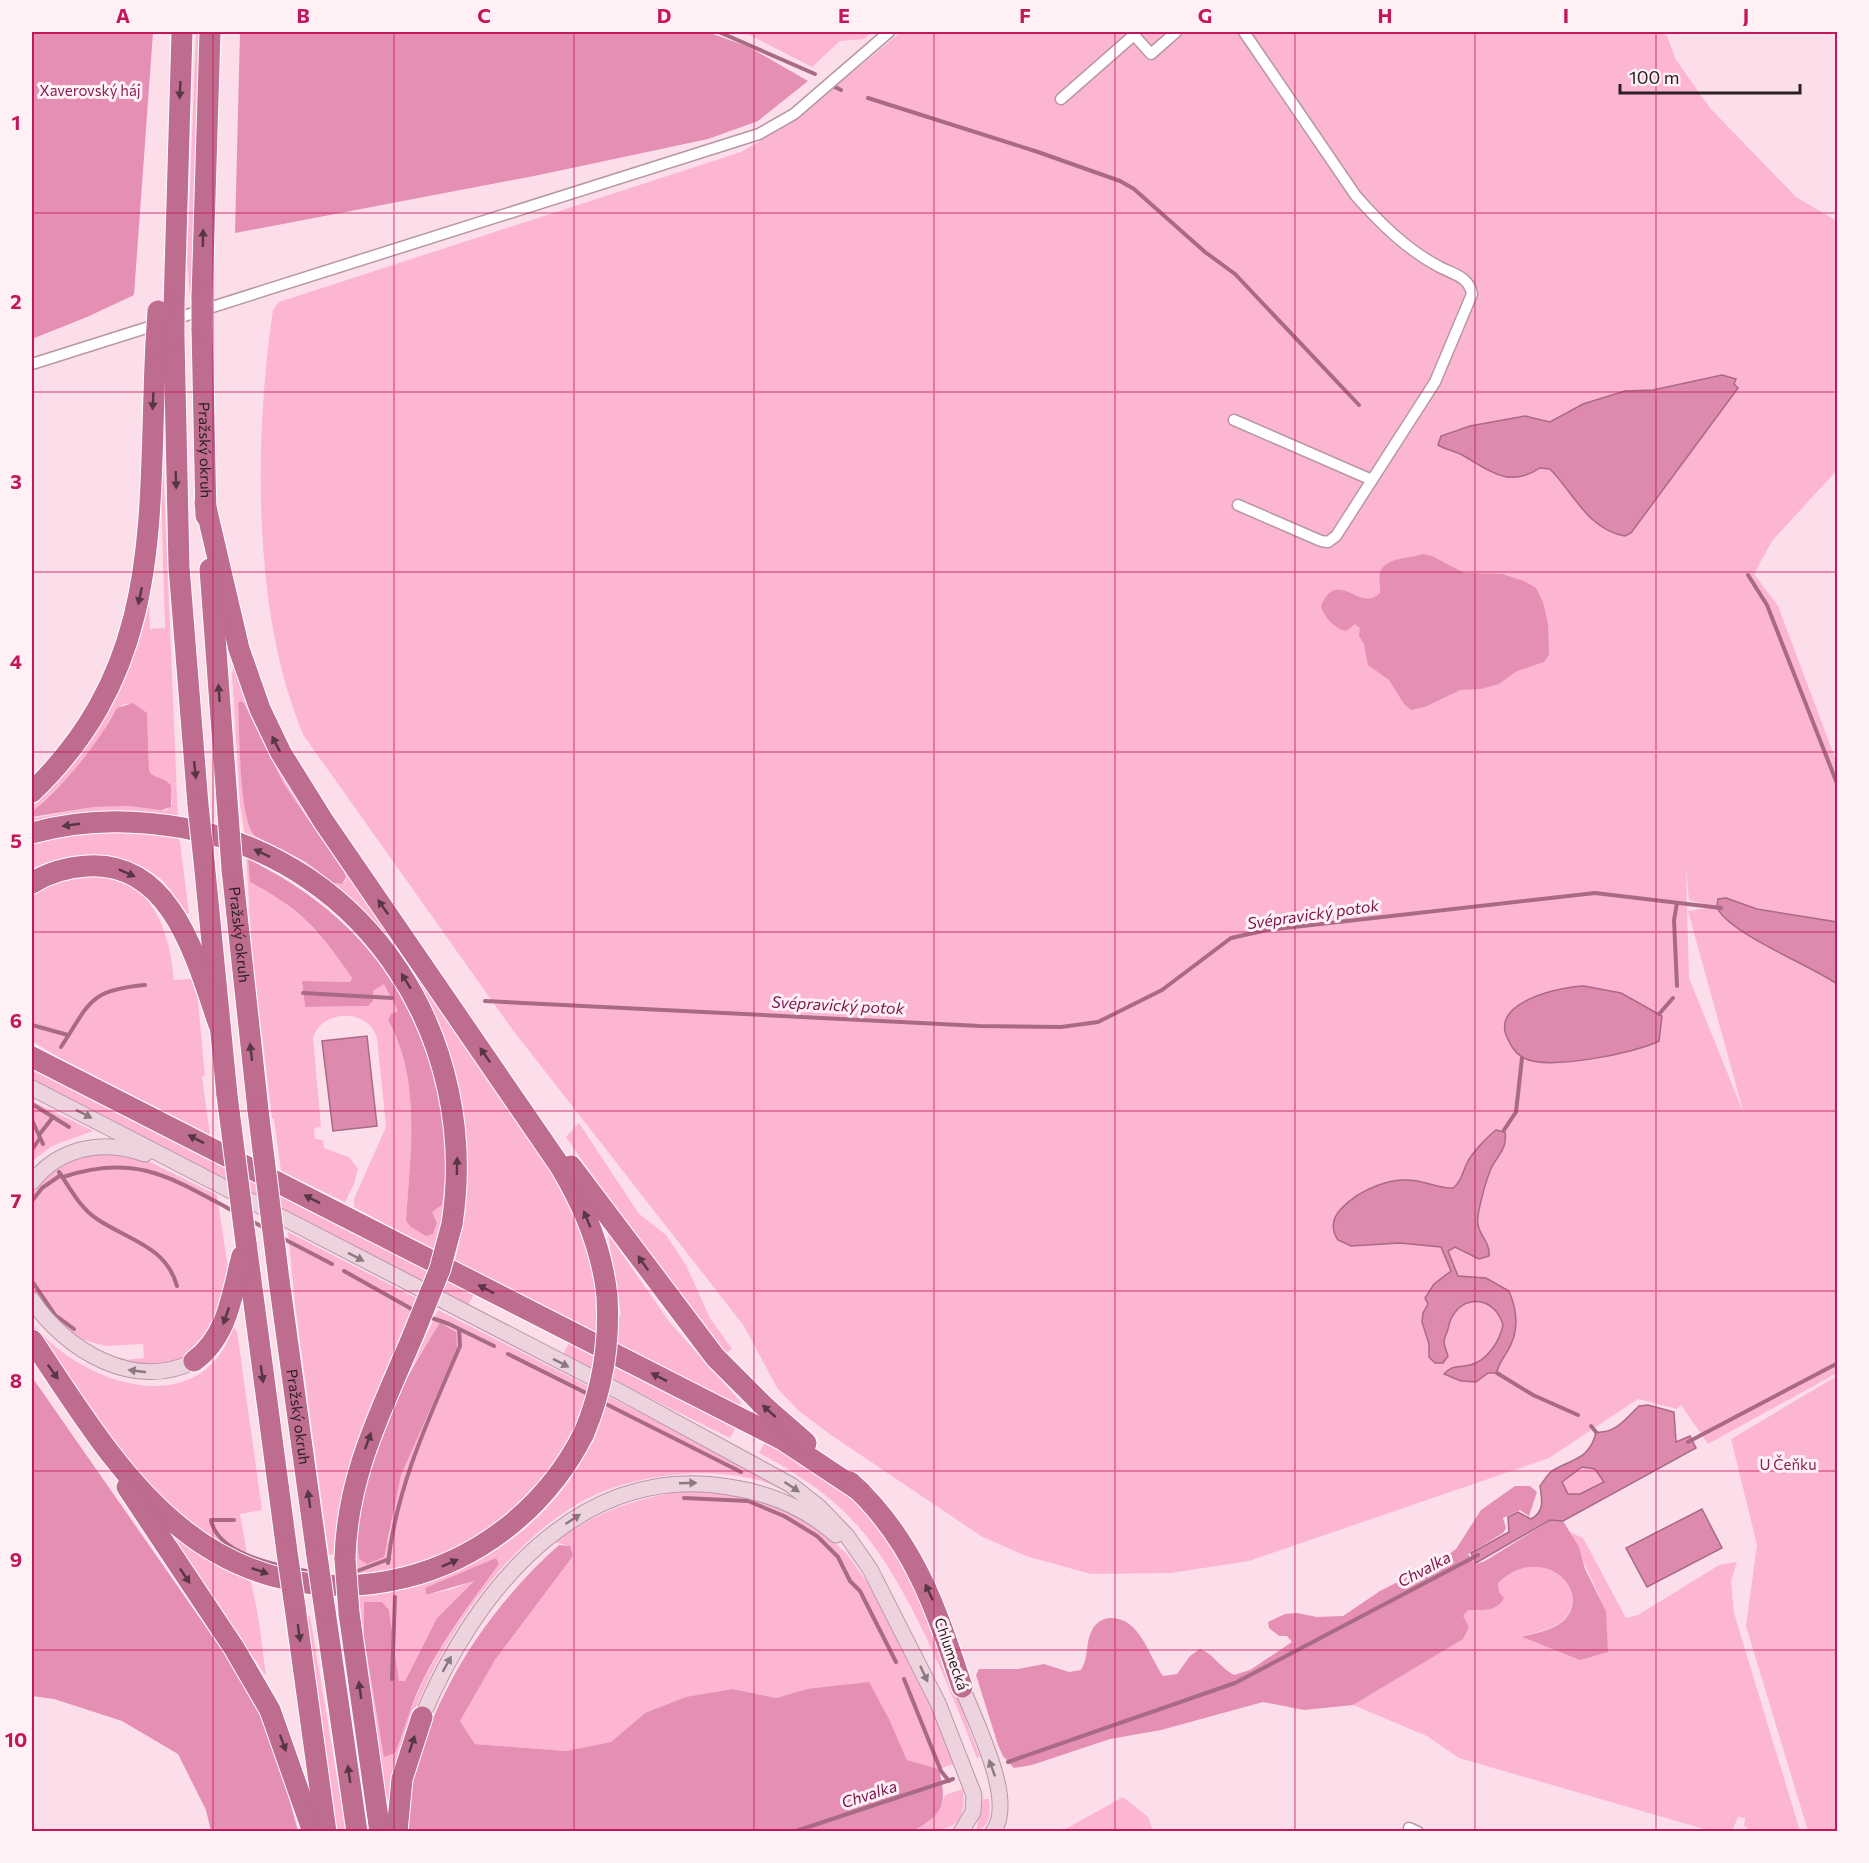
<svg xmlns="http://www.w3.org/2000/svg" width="1869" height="1863" font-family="Commissioner,sans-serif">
<rect width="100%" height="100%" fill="#fbdee9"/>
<!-- green -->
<g fill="#fcb6d2" fill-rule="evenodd">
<polygon points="196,32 202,32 194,294 190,295 187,263"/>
<polygon points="744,32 872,32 864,39 840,41 812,67"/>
<path d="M901 32H1661L1667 36 1676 60 1710 108 1796 197 1837 221V470L1772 541 1754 574 1778 606 1837 763V922L1757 909 1726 898 1719 913C1754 944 1800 957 1837 984V1373L1708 1444 1681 1405 1677 1409 1638 1399 1549 1458 1249 1561 1171 1573 1091 1574 1026 1556 981 1536 831 1435 799 1411 777 1388 744 1326 512 1029 304 736C252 616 254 438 273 310L279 302 741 152 790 124ZM1686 869 1689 900 1715 907 1688 911 1744 1114 1689 978Z"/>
<path d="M160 458H163L178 819 32 824V815L35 818 94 807 128 806 167 810 172 804 169 782 155 777 149 770 147 713C139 708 133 701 123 705 111 710 102 736 95 747 77 773 52 790 32 813V807C90 751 132 683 149 604L150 629 165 628Z"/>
<path d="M234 662 558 1178 589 1246 600 1316 621 1315 608 1234 671 1324 741 1402 740 1405 455 1261C480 1157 461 1051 403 961L245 837 240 804 232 675ZM240 701 244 703 284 784 344 872 346 880 342 884 333 883 306 862 255 836C239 819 240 730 238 703Z"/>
<path d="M101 830 179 835 189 913 186 914C177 901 170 885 157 876 122 849 70 849 32 869V842Z"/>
<path d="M246 856C394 921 488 1094 435 1250L354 1207V1199L386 1127 377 1038C369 1008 321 1009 313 1038L321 1127 314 1128 315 1139 323 1140 324 1148 349 1157 358 1169 354 1184 345 1202 281 1171 274 1119 272 1118 252 951ZM248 859C383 912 464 1065 442 1205L431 1211 437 1223 433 1234 426 1235 411 1227 406 1221C410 1154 422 1081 388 1020L391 1015 398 1011 384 983 373 991V1001L368 1006 305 1007 302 981 350 982 352 978C320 932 301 910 250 882Z"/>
<path d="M70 875C83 876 98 876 112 878 157 888 171 941 174 980L193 979 197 991 205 1076 202 1077 210 1135 60 1058 32 1041V891Z"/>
<polygon points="32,1063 476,1290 468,1306 198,1165 32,1082"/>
<polygon points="32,1101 93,1131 52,1146 32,1161"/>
<polygon points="579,1123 639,1214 666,1235 686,1265 710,1318 732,1349 726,1353 703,1331 683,1306 566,1137"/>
<path d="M99 1153 144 1159 217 1195 228 1269 223 1310 190 1356 163 1367 114 1361 144 1358 143 1344 105 1346 77 1338 41 1304 32 1290V1192C50 1166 69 1160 99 1153Z"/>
<polygon points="288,1232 418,1299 349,1469 341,1502 337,1554 329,1555 295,1304"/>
<path d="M438 1310 740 1463 777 1486C745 1474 707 1471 673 1475 640 1478 603 1488 574 1506 478 1566 409 1690 389 1799L385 1800 358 1595C451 1590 543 1537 586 1452 589 1446 592 1445 595 1438L575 1430 571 1442 520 1508 440 1559 357 1578C356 1566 353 1553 354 1541 361 1457 404 1385 438 1310ZM441 1323 396 1494 388 1543 357 1544C364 1468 394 1384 441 1323ZM499 1564C453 1629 420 1672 396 1750L364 1602H382L389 1610 399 1681H405L437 1618 475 1580 453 1589 429 1594H426L425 1588Z"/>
<path d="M36 1327C84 1386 203 1423 233 1327L237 1331 262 1510 240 1514 248 1559C231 1549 212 1540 196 1529 132 1484 79 1392 34 1329Z"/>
<polygon points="571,1338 738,1423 730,1438 563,1355"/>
<polygon points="1837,1376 1837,1831 1808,1831 1746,1626 1757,1545 1731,1439"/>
<path d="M767 1438C790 1454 818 1468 839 1486 919 1557 942 1662 980 1757L977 1758C950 1688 908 1583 858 1526 831 1496 796 1472 759 1453Z"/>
<polygon points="1583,1466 1595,1469 1604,1482 1579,1494 1568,1494 1561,1482"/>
<path d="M686 1491 745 1495 793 1512 834 1542 846 1553 872 1589 928 1699 954 1764 939 1769 907 1760 890 1721 807 1689 776 1698 733 1689 645 1713 611 1742 566 1751 475 1744 460 1721 495 1660 573 1556 566 1545 555 1542C594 1513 637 1497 686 1491Z"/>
<polygon points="164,1526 250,1578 258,1615 266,1676"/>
<path d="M1570 1532 1583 1538 1626 1618 1638 1615 1719 1565 1737 1562 1731 1581 1734 1613 1800 1831H1746L1747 1827 1744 1826 1745 1818 1738 1817 1732 1831H1711L1459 1758 1427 1736 1353 1705 1462 1639 1469 1627 1462 1616 1468 1610H1478L1499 1592 1498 1583C1541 1540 1595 1591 1562 1621 1551 1631 1535 1631 1523 1637L1566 1654 1606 1611Z"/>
<polygon points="306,1616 310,1616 346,1831 335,1831"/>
<path d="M963 1789C968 1829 947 1831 914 1832 930 1822 941 1813 945 1795Z"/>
<polygon points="1123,1797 1148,1817 1153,1831 1062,1831"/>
<path d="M983 1799H989C990 1814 992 1825 976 1831Z"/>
</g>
<!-- forest -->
<g fill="#e58fb4">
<polygon points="32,32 153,32 134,295 87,317 32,339"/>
<polygon points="240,32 707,32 749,47 808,81 758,121 708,139 539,175 235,233"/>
<path d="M1423 554 1432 556 1464 573 1502 574 1524 581 1536 588 1543 602 1548 624 1549 655 1544 662 1517 671 1499 684 1481 689 1460 690 1425 707 1411 710 1404 704 1389 680 1368 665 1364 644 1359 636 1360 628 1355 624 1346 631C1335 629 1324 617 1321 606 1338 566 1360 614 1380 593 1381 586 1378 579 1380 573 1384 557 1409 559 1423 554Z"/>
<path d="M240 701 244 703 284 784 344 872 346 877 342 884 333 883 306 862 255 836C238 819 240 730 238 703Z"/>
<path d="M133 703 147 713 149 770C153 780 166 776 171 786V807L161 810 128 806 94 807 32 817V812C68 781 94 749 117 708Z"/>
<path d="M248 859C338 904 397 965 429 1061 445 1109 450 1155 442 1205L432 1212 437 1223 433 1234 426 1236 411 1227 406 1221C410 1154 422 1081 388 1020L391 1014 398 1011 384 984 373 991V1001L368 1006 305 1007 302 981 350 982 352 978C320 931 301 909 250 882Z"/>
<path d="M440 1323 456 1332 457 1348 401 1475 384 1557 367 1564 359 1559C349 1482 399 1385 440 1323Z"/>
<polygon points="32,1377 222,1650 253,1701 275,1747 298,1831 211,1831 206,1810 178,1754 122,1721 54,1699 32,1696"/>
<path d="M1515 1486H1530L1537 1492 1529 1516 1520 1510 1503 1518 1506 1528 1503 1533 1468 1554 1476 1564 1485 1561 1551 1520 1563 1521 1579 1547 1585 1569 1606 1611 1608 1652 1580 1660 1522 1637C1535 1633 1551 1631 1562 1622 1596 1592 1542 1540 1498 1583L1499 1592 1504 1598C1497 1612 1482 1610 1468 1610L1463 1616 1469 1627 1463 1639 1353 1705 1304 1710 1263 1702 1161 1730 1110 1739 1032 1765 1014 1768 1003 1756 998 1745 976 1675 979 1669H1018L1044 1664 1069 1672 1081 1670C1089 1658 1085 1643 1092 1630 1096 1623 1101 1619 1110 1618 1140 1617 1148 1655 1163 1676L1177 1674 1190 1656 1200 1649C1215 1655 1220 1668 1234 1675L1250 1670 1292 1642 1287 1636H1279L1269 1628 1268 1622 1285 1614 1297 1613 1317 1617 1343 1616 1380 1591 1441 1560 1456 1549 1481 1510Z"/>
<path d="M559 1545 570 1546 573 1556 495 1660 460 1721 475 1744 566 1751 611 1742 645 1713 686 1697 733 1689 776 1698 807 1689 869 1682 890 1721 907 1760 939 1769C947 1803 945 1813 914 1831L405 1832C414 1721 478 1617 559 1545Z"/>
<path d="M496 1558 499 1564C471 1603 442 1640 421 1684 410 1706 405 1730 395 1753L384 1757 364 1637V1602H382L389 1610 399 1681H405L437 1618 474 1581 429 1594H426L425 1588Z"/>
</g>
<!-- water -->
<g fill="#de89ae" stroke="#a96a85" stroke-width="1.5" fill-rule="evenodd">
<path d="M1722 375 1736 379 1734 384 1738 388 1631 533 1625 536C1588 530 1573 492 1550 469L1540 468C1510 488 1491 472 1464 456 1456 451 1446 450 1438 445L1441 436 1470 426 1525 416 1550 422 1583 404 1625 391 1653 390Z"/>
<path d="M1726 898 1757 909 1837 922V984C1812 966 1726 932 1717 907L1718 899Z"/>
<path d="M1584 986 1621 993 1662 1016 1659 1041C1636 1053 1544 1072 1522 1057 1514 1052 1510 1044 1506 1035 1494 1001 1560 987 1584 986Z"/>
<polygon points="367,1036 377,1126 333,1131 322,1041"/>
<path d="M1496 1130 1505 1132C1508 1150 1496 1156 1490 1171 1486 1181 1479 1206 1478 1217 1475 1233 1491 1241 1489 1256L1479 1259 1455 1247 1448 1251 1458 1276 1486 1278 1509 1291C1518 1312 1519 1333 1507 1352 1503 1359 1497 1366 1497 1373H1488L1476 1382 1461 1381 1444 1374C1453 1364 1458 1368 1470 1365 1487 1361 1500 1341 1503 1325 1494 1292 1454 1294 1448 1329 1447 1333 1444 1337 1444 1342 1444 1347 1447 1351 1448 1356L1443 1363H1435L1429 1357V1344L1422 1322 1423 1313 1428 1304 1425 1298 1434 1284 1451 1271 1441 1247 1400 1243 1351 1246 1338 1240C1331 1230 1332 1219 1340 1210 1359 1189 1393 1175 1422 1182 1432 1184 1442 1189 1453 1188 1462 1181 1462 1173 1467 1163 1471 1154 1488 1136 1496 1130Z"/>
<path d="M1648 1405 1674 1412 1676 1442 1690 1436 1696 1448 1563 1521 1550 1520 1476 1563 1471 1553 1509 1532 1508 1517 1518 1512 1531 1519C1545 1512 1542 1499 1540 1486 1543 1482 1547 1475 1552 1471 1571 1459 1590 1460 1596 1432 1616 1434 1626 1418 1639 1406ZM1582 1467 1595 1469 1604 1482 1580 1494H1568L1562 1482Z"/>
<polygon points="1702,1509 1722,1548 1647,1587 1626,1548"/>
</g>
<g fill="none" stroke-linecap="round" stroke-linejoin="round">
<!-- stream -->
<g stroke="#a96a85" stroke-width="4">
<polyline points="719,32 815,74"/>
<polyline points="835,87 841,90"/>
<polyline points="868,98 1038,152 1120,181 1134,189 1205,252 1235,274 1359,405"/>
<polyline points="1748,575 1767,605 1838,786"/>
<polyline points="1677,986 1674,920 1677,903"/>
<polyline points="303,993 392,998"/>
<polyline points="485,1001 980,1026 1061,1027 1098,1022 1162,990 1231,938 1267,930 1595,893 1721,908"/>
<polyline points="1659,1014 1673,998"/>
<polyline points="32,1025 68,1035"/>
<path d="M61 1047C90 1003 88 990 145 985"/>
<polyline points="32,1104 53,1117 39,1135"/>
<polyline points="53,1117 69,1127"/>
<polyline points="32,1120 43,1144"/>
<polyline points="1504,1130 1516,1112 1522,1058"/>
<polyline points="32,1150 40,1138"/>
<path d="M59 1172C70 1188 80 1208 97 1219 128 1240 166 1246 177 1286"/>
<path d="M63 1177C135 1153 170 1177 233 1211"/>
<polyline points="32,1201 42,1188 61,1175"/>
<polyline points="251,1221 265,1228"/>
<polyline points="282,1238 332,1264"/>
<polyline points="344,1271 417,1312"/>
<polyline points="32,1281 55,1315 74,1329"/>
<polyline points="429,1317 449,1324 494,1346"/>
<polyline points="508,1354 590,1395"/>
<polyline points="1497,1373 1533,1395 1578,1415"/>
<polyline points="602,1402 741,1472"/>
<polyline points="1591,1426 1596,1432"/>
<polyline points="1688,1442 1838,1363"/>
<polyline points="684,1498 748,1501 784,1516 817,1536 838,1557 850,1581 860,1591 896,1662"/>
<path d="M234 1520H211C217 1549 257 1560 282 1566"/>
<path d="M388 1563C397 1485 429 1418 460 1346L459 1329"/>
<polyline points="295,1569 312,1572"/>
<polyline points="352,1573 389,1559"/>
<polyline points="392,1679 395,1597"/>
<polyline points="904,1679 941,1771 949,1781"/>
<polyline points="1008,1762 1235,1683 1478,1555"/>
<polyline points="793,1832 953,1779"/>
</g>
<defs>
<g id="street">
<polyline points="1061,99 1134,35 1151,54 1176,32"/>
<polyline points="32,364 759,134 794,114 889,32"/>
<polyline points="1234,420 1372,480"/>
<path d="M1238 505 1321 541 1328 542 1336 536 1435 382 1472 294C1469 276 1452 274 1438 266 1406 249 1380 223 1356 196L1244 32"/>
<polyline points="1409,1828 1418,1832"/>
</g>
<g id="secondary">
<polyline points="32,1088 622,1393 791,1485 819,1507 847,1536 870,1569 938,1703 974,1795 973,1812 961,1832"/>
<path d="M32 1182C60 1147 103 1139 145 1154"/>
<path d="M32 1300C65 1350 135 1392 194 1361"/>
<path d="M962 1687C974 1720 1017 1801 993 1832"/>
<path d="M422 1717C474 1592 578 1462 729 1487 769 1493 806 1508 836 1535"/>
</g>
<g id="highway">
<polyline points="202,297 210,32"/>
<polyline points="174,306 182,32"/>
<path id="s1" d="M202 328 206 516"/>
<polyline points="174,337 179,567 198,805"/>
<path d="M205 503 239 649 260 709 281 753 324 822 560 1166C584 1206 602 1248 607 1296"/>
<polyline points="210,569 228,814"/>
<path d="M32 792C167 662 147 513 156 343"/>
<path d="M32 833C81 819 134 819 184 828 371 863 480 1042 452 1224"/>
<polyline points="204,861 227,1095"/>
<path id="s2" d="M232 869 258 1110"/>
<path d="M32 883C48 873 68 867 88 866 173 861 197 962 219 1025"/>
<polyline points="32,1057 783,1440 860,1491"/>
<polyline points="571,1166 715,1357 766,1408 806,1443"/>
<polyline points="246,1243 287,1552"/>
<path id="s3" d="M279 1280 317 1556"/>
<path d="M32 1340C76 1405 119 1478 181 1528 315 1637 509 1583 584 1433"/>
<path d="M194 1361C228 1336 232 1294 242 1256"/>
<path d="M850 1482C913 1539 936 1608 962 1687"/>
<polyline points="127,1487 234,1648 270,1710 313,1832"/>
<path d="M345 1559C347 1474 382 1410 414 1333"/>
<polyline points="295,1607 326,1832"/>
<polyline points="325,1611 357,1832"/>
<polyline points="349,1613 380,1832"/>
<polyline points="397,1832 402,1779 422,1717"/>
</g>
</defs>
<!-- street casing -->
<use href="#street" stroke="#b897a4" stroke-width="13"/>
<!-- secondary casing -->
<use href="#secondary" stroke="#b897a4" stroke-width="17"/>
<!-- highway casing -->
<use href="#highway" stroke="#fff" stroke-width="23"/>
<!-- street -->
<use href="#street" stroke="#fff" stroke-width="10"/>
<!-- secondary -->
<use href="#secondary" stroke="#ecd3de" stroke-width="15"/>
<!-- highway -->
<use href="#highway" stroke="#be6c90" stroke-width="21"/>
<defs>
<g id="highway-bridge">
<polyline points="202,328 202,297"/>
<polyline points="174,337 174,306"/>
<polyline points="156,343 158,311"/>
<polyline points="198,805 204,861"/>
<polyline points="228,814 232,869"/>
<polyline points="227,1095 246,1243"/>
<polyline points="258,1110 279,1280"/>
<polyline points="414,1333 440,1269 452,1224"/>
<path d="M584 1433C603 1388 610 1345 607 1296"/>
<polyline points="287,1552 295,1607"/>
<polyline points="317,1556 325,1611"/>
<polyline points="345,1559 349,1613"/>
</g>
</defs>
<!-- highway-bridge casing -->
<use href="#highway-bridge" stroke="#fff" stroke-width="23" stroke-linecap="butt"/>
<!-- highway-bridge -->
<use href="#highway-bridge" stroke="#be6c90" stroke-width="21"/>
</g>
<!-- one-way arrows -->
<defs><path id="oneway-solid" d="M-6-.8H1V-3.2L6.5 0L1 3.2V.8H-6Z" transform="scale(1.5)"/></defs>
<g fill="#583745">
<use href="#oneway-solid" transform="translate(180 90) rotate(93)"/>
<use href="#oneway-solid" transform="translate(203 238) rotate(-89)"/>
<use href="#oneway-solid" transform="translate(153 401) rotate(93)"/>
<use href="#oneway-solid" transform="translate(176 480) rotate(88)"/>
<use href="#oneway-solid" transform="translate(140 596) rotate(102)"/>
<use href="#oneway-solid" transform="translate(219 693) rotate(-94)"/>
<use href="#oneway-solid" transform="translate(276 744) rotate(-117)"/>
<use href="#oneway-solid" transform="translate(195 770) rotate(84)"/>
<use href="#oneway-solid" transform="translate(71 825) rotate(172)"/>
<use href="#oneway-solid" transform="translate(262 853) rotate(-155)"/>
<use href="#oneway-solid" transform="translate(127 873) rotate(24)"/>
<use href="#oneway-solid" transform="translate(383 907) rotate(-125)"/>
<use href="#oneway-solid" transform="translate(406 981) rotate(-122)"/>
<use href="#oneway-solid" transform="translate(251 1052) rotate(-97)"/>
<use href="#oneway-solid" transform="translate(485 1055) rotate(-125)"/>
<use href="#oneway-solid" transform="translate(196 1139) rotate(-153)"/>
<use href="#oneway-solid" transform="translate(457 1166) rotate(-89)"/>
<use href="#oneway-solid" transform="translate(312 1199) rotate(-153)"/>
<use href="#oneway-solid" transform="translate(587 1219) rotate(-112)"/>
<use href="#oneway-solid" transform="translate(643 1263) rotate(-125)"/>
<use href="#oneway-solid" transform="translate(486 1289) rotate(-153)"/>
<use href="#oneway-solid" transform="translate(226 1316) rotate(109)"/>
<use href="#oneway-solid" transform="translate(53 1372) rotate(55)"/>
<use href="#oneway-solid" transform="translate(262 1374) rotate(82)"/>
<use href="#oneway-solid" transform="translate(659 1377) rotate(-153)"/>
<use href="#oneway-solid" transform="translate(769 1411) rotate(-138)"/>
<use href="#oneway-solid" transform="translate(368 1441) rotate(-70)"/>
<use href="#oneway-solid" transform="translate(309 1499) rotate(-98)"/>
<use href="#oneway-solid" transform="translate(450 1563) rotate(-24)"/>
<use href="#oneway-solid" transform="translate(260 1571) rotate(19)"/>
<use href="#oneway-solid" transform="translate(185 1576) rotate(56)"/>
<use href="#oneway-solid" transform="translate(929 1592) rotate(-115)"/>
<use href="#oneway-solid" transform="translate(299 1633) rotate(82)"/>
<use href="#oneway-solid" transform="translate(360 1690) rotate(-98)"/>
<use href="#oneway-solid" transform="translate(283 1743) rotate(70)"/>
<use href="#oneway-solid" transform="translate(412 1744) rotate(-72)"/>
<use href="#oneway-solid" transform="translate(349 1774) rotate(-98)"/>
</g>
<g fill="#8c7a82">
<use href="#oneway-solid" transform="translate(84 1114) rotate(27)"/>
<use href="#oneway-solid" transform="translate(356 1257) rotate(27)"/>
<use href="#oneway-solid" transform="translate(561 1363) rotate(27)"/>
<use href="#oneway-solid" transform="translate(137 1371) rotate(-172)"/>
<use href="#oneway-solid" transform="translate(688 1483) rotate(-2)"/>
<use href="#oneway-solid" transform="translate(792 1487) rotate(34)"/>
<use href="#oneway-solid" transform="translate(573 1519) rotate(-33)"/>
<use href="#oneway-solid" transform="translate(447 1664) rotate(-61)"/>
<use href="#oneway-solid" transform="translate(924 1674) rotate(65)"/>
<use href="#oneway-solid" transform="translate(992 1768) rotate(-110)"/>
</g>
<!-- grid -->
<path fill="none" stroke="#c2185b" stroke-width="1.5" stroke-opacity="0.55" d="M213 32V1832M394 32V1832M574 32V1832M754 32V1832M934 32V1832M1115 32V1832M1295 32V1832M1475 32V1832M1656 32V1832M32 213H1838M32 392H1838M32 572H1838M32 752H1838M32 932H1838M32 1111H1838M32 1291H1838M32 1471H1838M32 1650H1838"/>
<g text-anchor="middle" stroke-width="6" stroke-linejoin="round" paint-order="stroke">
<!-- park labels -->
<g font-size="15" fill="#852256" stroke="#fff0f5">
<text x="90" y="96">Xaverovský háj</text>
<text x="1788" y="1470">U Čeňku</text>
</g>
<!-- street labels -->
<g font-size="15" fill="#2d2025" stroke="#fff0f5">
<text dy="5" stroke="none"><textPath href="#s1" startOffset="122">Pražský okruh</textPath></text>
<text dy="5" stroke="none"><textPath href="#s2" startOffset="66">Pražský okruh</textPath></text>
<text dy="5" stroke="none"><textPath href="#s3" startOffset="138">Pražský okruh</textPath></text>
<text transform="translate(951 1654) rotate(71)" y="5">Chlumecká</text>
</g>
<!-- water labels -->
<g font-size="16" font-style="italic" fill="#78134b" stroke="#fff0f5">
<text transform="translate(1313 914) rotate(-8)" y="6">Svépravický potok</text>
<text transform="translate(838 1005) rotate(3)" y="6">Svépravický potok</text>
<text transform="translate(1424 1569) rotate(-28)" y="6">Chvalka</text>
<text transform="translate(869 1794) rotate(-18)" y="6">Chvalka</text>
</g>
</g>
<!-- border -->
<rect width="1869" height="1863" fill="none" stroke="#fff0f5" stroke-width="66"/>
<!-- scale -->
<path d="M1620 84v9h180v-9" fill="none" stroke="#2d2025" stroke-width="3"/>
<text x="1629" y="84" font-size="18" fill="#2d2025" stroke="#fff0f5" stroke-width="4.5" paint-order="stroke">100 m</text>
<rect x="33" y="33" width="1803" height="1797" fill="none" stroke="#c2185b" stroke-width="2"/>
<g font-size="20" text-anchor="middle" font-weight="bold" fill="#c2185b">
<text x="123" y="23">A</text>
<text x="303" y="23">B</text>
<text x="484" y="23">C</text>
<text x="664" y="23">D</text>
<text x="844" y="23">E</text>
<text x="1025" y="23">F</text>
<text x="1205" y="23">G</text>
<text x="1385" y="23">H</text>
<text x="1566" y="23">I</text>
<text x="1746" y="23">J</text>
<text x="16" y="130">1</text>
<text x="16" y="309">2</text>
<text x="16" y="489">3</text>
<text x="16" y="669">4</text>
<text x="16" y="848">5</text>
<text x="16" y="1028">6</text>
<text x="16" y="1208">7</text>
<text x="16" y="1388">8</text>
<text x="16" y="1567">9</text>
<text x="16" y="1747">10</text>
</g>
</svg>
